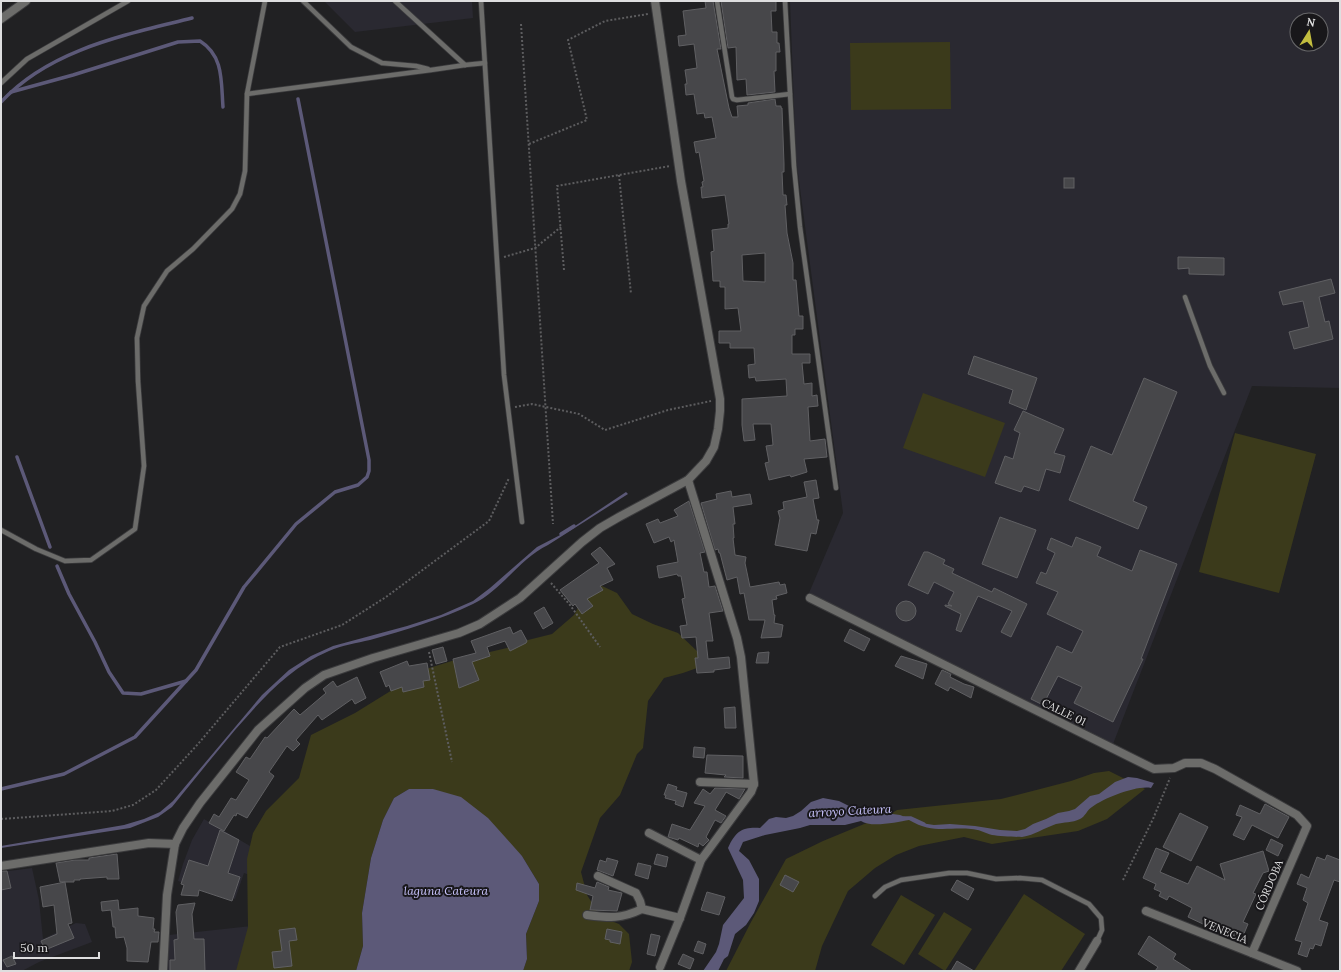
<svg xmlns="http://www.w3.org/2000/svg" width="1341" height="972" font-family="Lora,serif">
<rect width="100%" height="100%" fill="#212123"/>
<!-- built -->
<g fill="#2a2931" fill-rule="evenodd">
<polygon points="324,1 472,1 473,18 355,32"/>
<path d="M790 1H1340V388L1252 386 1113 744 809 593 843 513 796 158ZM1297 20H1321V44H1297Z"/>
<polygon points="204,819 272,859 261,879 244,873 235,899 178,881 183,864 192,840"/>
<polygon points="32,868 39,900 43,939 76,923 85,924 92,942 39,962 22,971 1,971 1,872"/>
<polygon points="288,922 323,971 168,971 169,935"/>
</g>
<!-- green -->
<g fill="#3b3a1b">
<polygon points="950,42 951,109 851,110 850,43"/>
<polygon points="923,393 1005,423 985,477 903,448"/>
<polygon points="1235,433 1316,454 1279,593 1199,572"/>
<polygon points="602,586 617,593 632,614 653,624 678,633 698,652 697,668 683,673 664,678 648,701 643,748 637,754 620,795 600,818 581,872 587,895 601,917 619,924 629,934 632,962 629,971 523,971 527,959 526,934 539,901 539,884 522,856 433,789 409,789 394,798 383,820 371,858 362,913 363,946 356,971 236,971 248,927 247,859 253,833 266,811 299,778 311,735 355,713 426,669 455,660 507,648 528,640 552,634 574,615 588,590"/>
<polygon points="1109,771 1145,789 1107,819 1078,831 992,844 964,837 919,846 896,855 875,868 848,891 822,946 815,971 726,971 751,922 786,859 823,841 869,822 884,818 897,810 1001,799 1071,781 1094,773"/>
<polygon points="1024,894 1085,934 1061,971 974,971"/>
<polygon points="901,895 935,915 904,965 871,945"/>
<polygon points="944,912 972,929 945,971 918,954"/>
</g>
<!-- water -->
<g fill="#5c5978">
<path d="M626 492 628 494 548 545C519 559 502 590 473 604 440 620 405 630 370 640 357 643 342 645 329 651 289 668 263 698 235 730 214 755 193 781 172 807L158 817 130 828 1 848V846L124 825 144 819 160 812 173 801 262 695 289 670 311 656 333 646 407 626 441 615 473 601 490 588 537 547 566 532Z"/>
<path d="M1128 777 1137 778 1154 783 1151 788C1137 785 1104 798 1092 807 1087 810 1085 817 1080 819 1072 823 1064 822 1056 824 1044 828 1035 835 1022 837 1014 837 999 836 992 835 985 833 978 829 971 829 947 827 933 834 909 820 897 822 871 828 861 821L845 825H810L800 828 765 835 743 842 739 851 749 860 759 879V901L754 913 746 925 735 934 728 956 724 959 718 971H703L716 952 719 944 723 925 744 898 743 880 728 848C736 831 742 827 760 828L769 819 776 817 786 818 793 816 801 811 811 802 823 798 839 801 855 809 900 815 921 823 934 825 950 824 975 826 1000 830 1017 831 1025 829 1033 824 1046 819 1058 813 1069 811 1075 809 1090 796 1099 794 1115 782Z"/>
<polygon points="409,789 433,789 461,797 488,818 522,856 539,884 539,901 526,934 527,959 523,971 356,971 363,946 362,913 371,858 383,820 394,798"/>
</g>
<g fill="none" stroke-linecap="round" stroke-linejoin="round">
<!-- stream -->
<g stroke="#5c5978" stroke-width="3.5">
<path d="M11 92 73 75 178 42 200 41C224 56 221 82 223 107"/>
<path d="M1 102C50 49 125 35 192 18"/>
<polyline points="17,457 50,547"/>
<polyline points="561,534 574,526"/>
<polyline points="57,566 69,594 95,642 109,672 123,693 141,694 186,681"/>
<polyline points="1,789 64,774 135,737 196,670 244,587 296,524 335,492 358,485 367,477 369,471 369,460 298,99"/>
<polyline points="904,818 911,818 924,824"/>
</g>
</g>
<!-- building -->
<g fill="#47474a" stroke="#606063" fill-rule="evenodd">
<path d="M705 1H713L721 49H717L729 108 732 117H738L737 106 748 105V103L775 99 776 106H781V108H782L784 164V172H782L783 195H786L787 205H785L787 233 793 263V280H796L799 316H803V329H795V335H792V354H810V363H802L804 384 812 383V396L817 395 818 406 808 407 810 441 825 439 827 457 804 459 807 472 791 477 790 475 769 480 765 463 769 462 766 446 773 445 771 424H753L755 440 744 441 742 425V399L787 396 786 379 756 381 755 377 749 378 748 365 755 364 754 348H730V343H719V331H741L738 308 725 309V287H720V281H713L711 252 714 251 712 230 728 228V224H729L725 195 702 198 701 187H703L702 182 704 181 699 152 696 153 694 142 716 138 712 117 705 118 704 113 697 114 694 94 686 95 685 84H687L685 70 697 68 694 44 679 46 678 36 686 35 683 11 706 8ZM765 253V282L743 281 742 255Z"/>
<polygon points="721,1 776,1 776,11 771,11 772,32 777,32 777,43 779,43 780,52 776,52 776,71 774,71 775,92 747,95 746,79 737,80 736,47 728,48"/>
<rect x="1064" y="178" width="10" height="10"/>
<polygon points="1178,257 1224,258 1224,275 1189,274 1189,268 1178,269"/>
<polygon points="1331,279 1335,293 1319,297 1325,322 1329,321 1333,339 1294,349 1289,332 1309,327 1303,301 1283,305 1279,292"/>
<polygon points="974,356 1037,378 1026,410 1009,403 1013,390 968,374"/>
<polygon points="1144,378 1177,392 1133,501 1147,507 1138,529 1069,500 1091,446 1112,455"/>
<polygon points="1023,411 1064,429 1054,453 1065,456 1060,473 1046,469 1039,491 1024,486 1021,492 995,483 1005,456 1013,459 1020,433 1014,430"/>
<polygon points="816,480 819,498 813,499 817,520 819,520 816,534 811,533 807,551 775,545 780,518 778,511 784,509 783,502 807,497 804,482"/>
<polygon points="731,491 732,497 750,494 752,504 733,507 735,524 733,524 734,538 733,538 735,555 746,557 745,563 750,587 779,582 780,585 785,584 787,593 776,596 777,599 772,600 774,615 775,615 774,623 783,625 781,637 761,638 765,620 749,620 744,593 740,594 737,577 727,580 720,553 719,553 718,549 715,550 701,503 717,499 716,494"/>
<polygon points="689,501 705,552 700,553 704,572 707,572 709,587 715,586 723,611 709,613 713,641 706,641 708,659 729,657 730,668 714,670 714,672 697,673 695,658 698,658 696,637 682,638 680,626 687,625 682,599 685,598 681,576 678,576 677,574 659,578 657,566 678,562 674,540 671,542 669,537 654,543 646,524 658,519 660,523 678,516 674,510"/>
<polygon points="1000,517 1036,530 1017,578 982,564"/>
<polygon points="1076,537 1101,547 1097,556 1132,571 1140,550 1177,564 1141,659 1143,659 1113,722 1074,703 1082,687 1058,676 1043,705 1031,699 1057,646 1072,653 1083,631 1047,614 1058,592 1036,583 1041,572 1046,574 1055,553 1047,549 1051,538 1072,547"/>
<polygon points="600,547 615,564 607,568 613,580 600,586 603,590 587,599 593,606 582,614 575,604 573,606 560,590 587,571 599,563 591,554"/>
<polygon points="924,552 928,552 945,560 943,564 954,569 952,573 992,592 994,588 1027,604 1011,637 1001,632 1012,611 978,596 961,632 956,630 961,614 945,606 945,605 952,606 948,604 954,592 934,582 928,594 908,585"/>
<circle cx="906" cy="611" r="10"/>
<polygon points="544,607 553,623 543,629 534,613"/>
<polygon points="510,627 513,634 521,630 527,641 526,643 510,651 505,641 487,647 490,656 472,662 479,680 459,688 453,659 476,653 471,641"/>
<polygon points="850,629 870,639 864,651 844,641"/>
<polygon points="443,647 447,661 436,664 432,650"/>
<polygon points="769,652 768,663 756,663 758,653"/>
<polygon points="901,656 927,664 923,679 895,666"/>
<polygon points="407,661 409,666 427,663 430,680 423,681 424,687 403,692 402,687 391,691 389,685 386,687 380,672"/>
<polygon points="942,670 951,674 950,677 964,684 974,687 971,698 950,687 948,691 935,684"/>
<polygon points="357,677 366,698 355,704 352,699 322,720 318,715 296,740 300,744 293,751 287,746 269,772 274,776 247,818 237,813 236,816 234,815 224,831 209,823 214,814 219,817 231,798 236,800 249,780 236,772 246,757 250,759 265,737 267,738 294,709 300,715 326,693 323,689 333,681 337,687"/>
<polygon points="735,707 736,728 725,728 724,708"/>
<polygon points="694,747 705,748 704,758 693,757"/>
<polygon points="707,755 743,756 743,778 724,777 726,775 705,773"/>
<polygon points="668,784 677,787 676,790 687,793 683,807 675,804 676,801 665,798 666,795 664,795"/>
<polygon points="715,788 745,789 739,799 726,792 725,794 715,810 726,816 721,823 715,820 706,837 709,840 703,846 699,843 698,847 679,838 678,840 668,837 672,824 690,830 705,806 694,803 703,789 710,794"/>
<polygon points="1265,804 1289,817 1278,838 1252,825 1244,840 1233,835 1242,817 1236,815 1240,805 1260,814"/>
<polygon points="1180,813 1208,827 1191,861 1163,847"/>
<polygon points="220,830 239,840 228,873 240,877 232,901 199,890 198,896 181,895 184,885 181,884 189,860 208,866"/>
<polygon points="1271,839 1283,845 1278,856 1266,850"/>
<polygon points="1156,848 1169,853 1160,872 1188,884 1197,866 1225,880 1220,864 1263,851 1269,871 1263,873 1253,893 1256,894 1243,922 1248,924 1243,936 1239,938 1203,923 1203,924 1188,917 1192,908 1169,896 1167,900 1159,896 1161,892 1154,889 1156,884 1143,878"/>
<polygon points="117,854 119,879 107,879 107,877 80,879 80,880 74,880 74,882 60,882 56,863 75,860 89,860 89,858"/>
<polygon points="657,854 668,857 666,867 654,864"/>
<polygon points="1327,855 1340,860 1340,882 1334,880 1319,920 1328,923 1321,946 1315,944 1313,949 1310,948 1307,957 1298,954 1302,942 1295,940 1308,903 1303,900 1307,888 1297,884 1301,874 1309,878 1317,857 1325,860"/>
<polygon points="607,858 618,861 613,876 597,870 600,860 606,862"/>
<polygon points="638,863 651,866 648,879 635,875"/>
<polygon points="1,871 7,871 11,888 1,890"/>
<polygon points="785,875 799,882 793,892 780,885"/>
<polygon points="957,880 974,889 968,900 951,890"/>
<polygon points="65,882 72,923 68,924 74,938 45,950 41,941 57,934 54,905 43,907 40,887"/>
<polygon points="597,882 609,887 608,890 622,893 617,911 590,910 593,896 576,890 577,883 595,888"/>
<polygon points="707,892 725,897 719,915 701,910"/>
<polygon points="118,900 119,910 138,908 138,916 154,918 153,929 155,929 154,932 159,932 158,942 151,942 148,962 127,961 127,948 124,937 116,938 115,927 113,927 111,910 102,911 101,902"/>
<polygon points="195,903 192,914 194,939 204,939 205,971 170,971 170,960 175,960 174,940 178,939 176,912 178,905"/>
<polygon points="295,928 297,940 289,941 292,966 274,968 272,952 282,951 279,930"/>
<polygon points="607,929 622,932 620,944 610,942 610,940 605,939"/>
<polygon points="651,934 660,936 655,956 647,954"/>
<polygon points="1149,936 1176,954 1173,959 1192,971 1155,971 1158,967 1138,954"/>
<polygon points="698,941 706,944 703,954 694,951"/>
<polygon points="683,954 694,959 690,969 678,964"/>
<polygon points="12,956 16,964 7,967 3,960"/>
<polygon points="957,961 974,971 951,971"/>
</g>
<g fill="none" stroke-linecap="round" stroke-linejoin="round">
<defs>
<g id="lane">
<polyline points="303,1 351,47 382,63 416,66 428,69"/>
<polyline points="395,1 465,65"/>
<polyline points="481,1 504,375 522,522"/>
<polyline points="717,1 732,97 733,99 737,100 790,94"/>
<polyline points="785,1 794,166 800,227 836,488"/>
<polyline points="1,83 27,59 128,1"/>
<polyline points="247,94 431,70 465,65 485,63"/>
<polyline points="1185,297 1210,366 1224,393"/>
<polyline points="1,530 36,549 65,561 91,560 135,529 144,466 138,381 137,338 144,306 167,271 193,249 232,209 240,194 245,171 247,94 265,1"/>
<polyline points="875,896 885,887 901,880 949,873 967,873 996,879 1020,878 1042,880 1089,904 1101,918 1102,930 1097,941"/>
</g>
<g id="street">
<polyline points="1,19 26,1"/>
<polyline points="810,598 1154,769 1174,768 1185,763 1201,763 1215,769 1297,815 1307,826 1252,953"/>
<polyline points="700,782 754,784"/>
<polyline points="649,833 701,860"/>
<polyline points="1,866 149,843 175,844"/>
<polyline points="598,876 636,893 640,901 642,909 680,918"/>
<polyline points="1146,911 1297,971"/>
<path d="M587 915C610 918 621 919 642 909"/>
<polyline points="660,967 680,918 701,860 751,792 754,784 741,657 737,638 688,480"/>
<polyline points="163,971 167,895 175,844 183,828 200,803 258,730 305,688 324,675 373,658 459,633 480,624 520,598 582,542 600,528 619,517 688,480 706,461 714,447 718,429 720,411 720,399 681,181 655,1"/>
<polyline points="1079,971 1097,941"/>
</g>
</defs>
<!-- lane casing -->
<use href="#lane" stroke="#3b3b3d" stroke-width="6"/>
<!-- street casing -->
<use href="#street" stroke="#3b3b3d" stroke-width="10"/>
<!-- path -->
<g stroke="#5d5d5f" stroke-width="2" stroke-dasharray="2 2" stroke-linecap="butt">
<polyline points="521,24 553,524"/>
<polyline points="529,144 587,120 568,40 605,21 648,14"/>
<polyline points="619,175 631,294"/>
<polyline points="504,257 535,248 561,227"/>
<polyline points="564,270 557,186 670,166"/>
<polyline points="515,407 532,404 579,414 605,430 668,410 711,401"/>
<polyline points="551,583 570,605 600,647"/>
<polyline points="429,652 452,762"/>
<polyline points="1,819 112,811 133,805 156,790 198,744 280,647 342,625 386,597 489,521 509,478"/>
<polyline points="1123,880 1153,819 1170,778"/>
</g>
<!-- lane -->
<use href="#lane" stroke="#6c6c6a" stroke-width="4.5"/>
<!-- street -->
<use href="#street" stroke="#6c6c6a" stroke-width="8"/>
</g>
<g text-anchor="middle" stroke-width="4" stroke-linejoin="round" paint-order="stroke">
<!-- street labels -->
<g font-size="11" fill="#dededf" stroke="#18171a">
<text transform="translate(1064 712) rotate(26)" y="4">CALLE 01</text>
<text transform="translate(1269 885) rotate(-67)" y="4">CÓRDOBA</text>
<text transform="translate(1225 931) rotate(22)" y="4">VENECIA</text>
</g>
<!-- water labels -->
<g font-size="12" font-style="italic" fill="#c8c3fc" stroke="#18171a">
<text transform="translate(850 811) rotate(-3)" y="4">arroyo Cateura</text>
<text x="446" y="895">laguna Cateura</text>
</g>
</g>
<!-- border -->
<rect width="1341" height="972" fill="none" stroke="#dededf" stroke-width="4"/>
<!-- north arrow -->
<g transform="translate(1309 32) rotate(11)"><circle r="19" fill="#18171a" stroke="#676769"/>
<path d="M0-3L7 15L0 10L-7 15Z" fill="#c2bd3f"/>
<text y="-6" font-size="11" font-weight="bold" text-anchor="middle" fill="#dededf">N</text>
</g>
<!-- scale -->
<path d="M14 952v6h85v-6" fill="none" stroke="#dededf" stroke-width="2"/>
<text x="20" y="952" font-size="12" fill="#dededf" stroke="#18171a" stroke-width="3" paint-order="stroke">50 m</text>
</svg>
